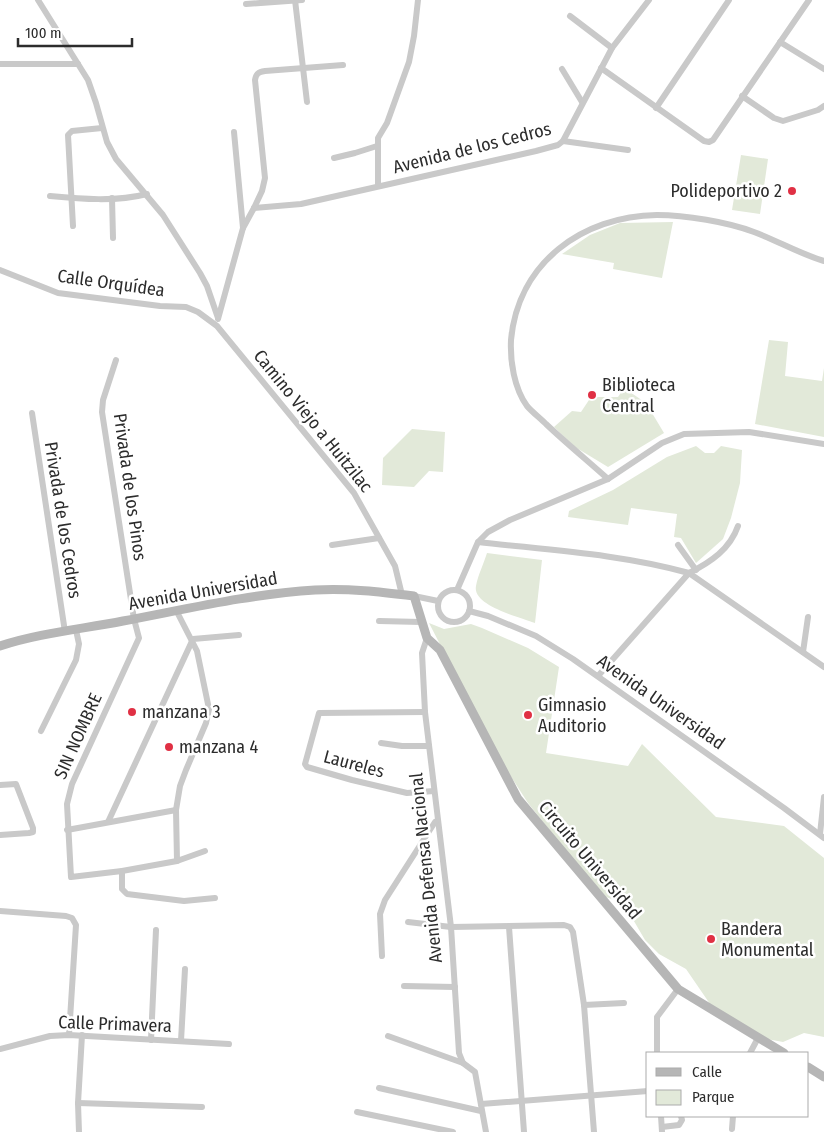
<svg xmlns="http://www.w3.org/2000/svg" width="824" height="1132" font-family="'Fira Sans Condensed',sans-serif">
<rect width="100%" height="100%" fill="#fff"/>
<!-- green -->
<g fill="#e2e9d9">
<polygon points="741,155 768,159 760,214 732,210"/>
<polygon points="673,222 662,278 613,269 614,263 562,254 590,235 620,223"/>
<polygon points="769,340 788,342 785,376 822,381 824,368 824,437 755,424"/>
<polygon points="624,388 646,403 664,433 608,467 575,447 554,427 572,411 581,412 591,397 618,397"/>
<polygon points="412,429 445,432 443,472 429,471 414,487 382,485 383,458"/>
<polygon points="696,446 705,453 714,453 721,446 742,450 740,483 731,518 723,539 696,563 681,538 674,537 677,514 631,508 628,525 568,517 569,511 613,490 667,457"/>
<path d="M487 553 542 560 535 623C520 617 472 606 476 586 478 575 484 563 487 553Z"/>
<polygon points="429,623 444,629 471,624 482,628 528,648 559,667 546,753 628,766 642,744 716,817 784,826 824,858 824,1037 804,1033 783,1042 767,1039 710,1004 686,969 659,954 645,940 624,904 601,895 528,803 497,755"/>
</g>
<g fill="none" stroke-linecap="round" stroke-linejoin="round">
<!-- street -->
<g stroke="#c9c9c9" stroke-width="6">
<polyline points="38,0 88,80 96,103 107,142 116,159 163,215 200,273 207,286 218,318"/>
<polyline points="295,0 307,102"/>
<polyline points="246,4 302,0"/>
<polyline points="570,16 612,48"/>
<polyline points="780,42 824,69"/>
<polyline points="0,64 78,64"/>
<polyline points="601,68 704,141 709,142 713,140 809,0"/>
<polyline points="562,69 582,102"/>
<polyline points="742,96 774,118 783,121 818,110 824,106"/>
<polyline points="656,108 729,0"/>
<polyline points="234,132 243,228"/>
<polyline points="563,141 628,150"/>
<polyline points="334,158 355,153 377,146"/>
<polyline points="378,185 378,138 387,123 409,62 414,36 418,0"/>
<path d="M50 196C81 199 116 202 147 194"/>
<polyline points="112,198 113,238"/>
<polyline points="254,208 301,204 536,151 558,145 563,141 612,48 649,0"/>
<polyline points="73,226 68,135 72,131 102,128"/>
<polyline points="0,270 58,293 160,306 186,307 198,312 217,326 354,493 395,566 402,595"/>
<path d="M218 319 243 228 254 208 262 191 265 178 255 80C256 74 258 72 265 71L343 65"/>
<polyline points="116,360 103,400 102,412 134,619 139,638 72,784 67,804 71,877 122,871 177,861 205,851"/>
<polyline points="32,413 65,632"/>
<path d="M608 479C588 461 566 443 546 424 540 418 532 412 527 406 514 388 510 361 511 340 518 263 582 216 657 215 685 215 728 222 754 232 778 241 800 254 824 261"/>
<path d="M478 542C548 550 621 554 689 573L824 667"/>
<polyline points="332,545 379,538"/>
<polyline points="678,545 696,570"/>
<circle cx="454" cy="606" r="16"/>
<polyline points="457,590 478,542 488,532 510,520 608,479 662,443 684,434 749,432 824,444"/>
<polyline points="414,596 438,601"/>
<polyline points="176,610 197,651 209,709 206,723 186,770 180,786 176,810 177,861"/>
<polyline points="469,611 488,616 536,636 573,659 784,808 824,838"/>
<polyline points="379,621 421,622"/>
<polyline points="427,638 422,653 425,712 451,927 459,1053 463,1063 475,1072 486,1132"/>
<polyline points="803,652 808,617"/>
<path d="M598 676 689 573C711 562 730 549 738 526"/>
<polyline points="425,712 319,713 305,764 307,767 352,780 407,793 434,791"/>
<polyline points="41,731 76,660 79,644 76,630"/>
<polyline points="381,743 402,746 429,746"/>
<polyline points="0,785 16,784 33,828 33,832 29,833 0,835"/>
<polyline points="108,822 193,639 239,635"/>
<polyline points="67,830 176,810"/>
<polyline points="820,834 824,797"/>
<polyline points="122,871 122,889 127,894 184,901 215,898"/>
<polyline points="0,911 66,916 72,918 76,925 69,1035"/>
<polyline points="408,922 451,927 564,925 570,927 573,932 584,1005 594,1132"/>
<polyline points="509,927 524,1132"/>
<polyline points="382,956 380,914 385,900 435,822"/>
<polyline points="404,986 455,987"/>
<polyline points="584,1005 624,1003"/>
<polyline points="388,1036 463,1063"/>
<polyline points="151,1040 156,930"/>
<polyline points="181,1041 185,969"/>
<polyline points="0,1049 50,1036 69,1035 229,1044"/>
<polyline points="657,1053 657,1017 678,989"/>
<polyline points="750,1053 758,1038"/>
<polyline points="379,1088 481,1111"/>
<polyline points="78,1103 202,1107"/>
<polyline points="481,1104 648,1091"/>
<polyline points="357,1112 453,1132"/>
<polyline points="661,1116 662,1132"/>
<polyline points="662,1127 679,1125 682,1120 681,1116"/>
<polyline points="732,1129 733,1116"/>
<polyline points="79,1132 78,1103 82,1035"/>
</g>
<!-- secondary -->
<g stroke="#b6b6b6" stroke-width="9">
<path d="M0 646C39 633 83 629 123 621 187 609 250 594 315 590 348 588 381 592 414 596L427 638 440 650 518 799 678 989 784 1053"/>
<polyline points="808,1067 824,1077"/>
</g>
</g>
<!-- markers -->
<g fill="#e03044" stroke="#fff" stroke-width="2">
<circle cx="792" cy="191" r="5"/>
<circle cx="592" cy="395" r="5"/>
<circle cx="132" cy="712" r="5"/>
<circle cx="528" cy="715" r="5"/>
<circle cx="169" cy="747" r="5"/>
<circle cx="711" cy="939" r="5"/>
</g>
<g text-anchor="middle" stroke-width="5" stroke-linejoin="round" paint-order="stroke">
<!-- street labels -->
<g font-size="18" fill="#2c2c2c" stroke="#fff">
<text transform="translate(472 148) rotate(-14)" y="6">Avenida de los Cedros</text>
<text transform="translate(111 283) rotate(8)" y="6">Calle Orquídea</text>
<text transform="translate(313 421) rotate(51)" y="6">Camino Viejo a Huitzilac</text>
<text transform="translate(130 487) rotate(82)" y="6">Privada de los Pinos</text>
<text transform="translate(63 520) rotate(81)" y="6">Privada de los Cedros</text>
<text transform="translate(203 591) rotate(-10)" y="6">Avenida Universidad</text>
<text transform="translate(661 702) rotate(35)" y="6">Avenida Universidad</text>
<text transform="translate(78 736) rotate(-66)" y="6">SIN NOMBRE</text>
<text transform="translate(354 764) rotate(15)" y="6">Laureles</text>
<text transform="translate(590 860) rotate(50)" y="6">Circuito Universidad</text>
<text transform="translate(426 868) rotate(-96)" y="6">Avenida Defensa Nacional</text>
<text transform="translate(115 1024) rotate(2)" y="6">Calle Primavera</text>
</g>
<!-- poi labels -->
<g font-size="18" fill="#2c2c2c" stroke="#fff" text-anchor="start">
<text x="782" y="197" text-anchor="end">Polideportivo 2</text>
<text x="602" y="391">Biblioteca<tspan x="602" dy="21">Central</tspan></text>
<text x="538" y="711">Gimnasio<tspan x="538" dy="21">Auditorio</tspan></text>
<text x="142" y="718">manzana 3</text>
<text x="179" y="753">manzana 4</text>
<text x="721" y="935">Bandera<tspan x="721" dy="21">Monumental</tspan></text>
</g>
</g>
<!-- legend -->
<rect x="646" y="1052" width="162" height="65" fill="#ffffff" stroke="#ababab"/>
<rect x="656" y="1068" width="25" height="8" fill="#b6b6b6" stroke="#ababab"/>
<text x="692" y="1077" font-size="15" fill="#2c2c2c">Calle</text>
<rect x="656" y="1090" width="25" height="15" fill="#e2e9d9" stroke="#ababab"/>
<text x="692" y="1102" font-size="15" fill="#2c2c2c">Parque</text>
<!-- scale -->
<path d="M18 38v8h114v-8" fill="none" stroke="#2c2c2c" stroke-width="2.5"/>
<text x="25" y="38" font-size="15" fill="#2c2c2c" stroke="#ffffff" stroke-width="4" paint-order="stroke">100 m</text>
</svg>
